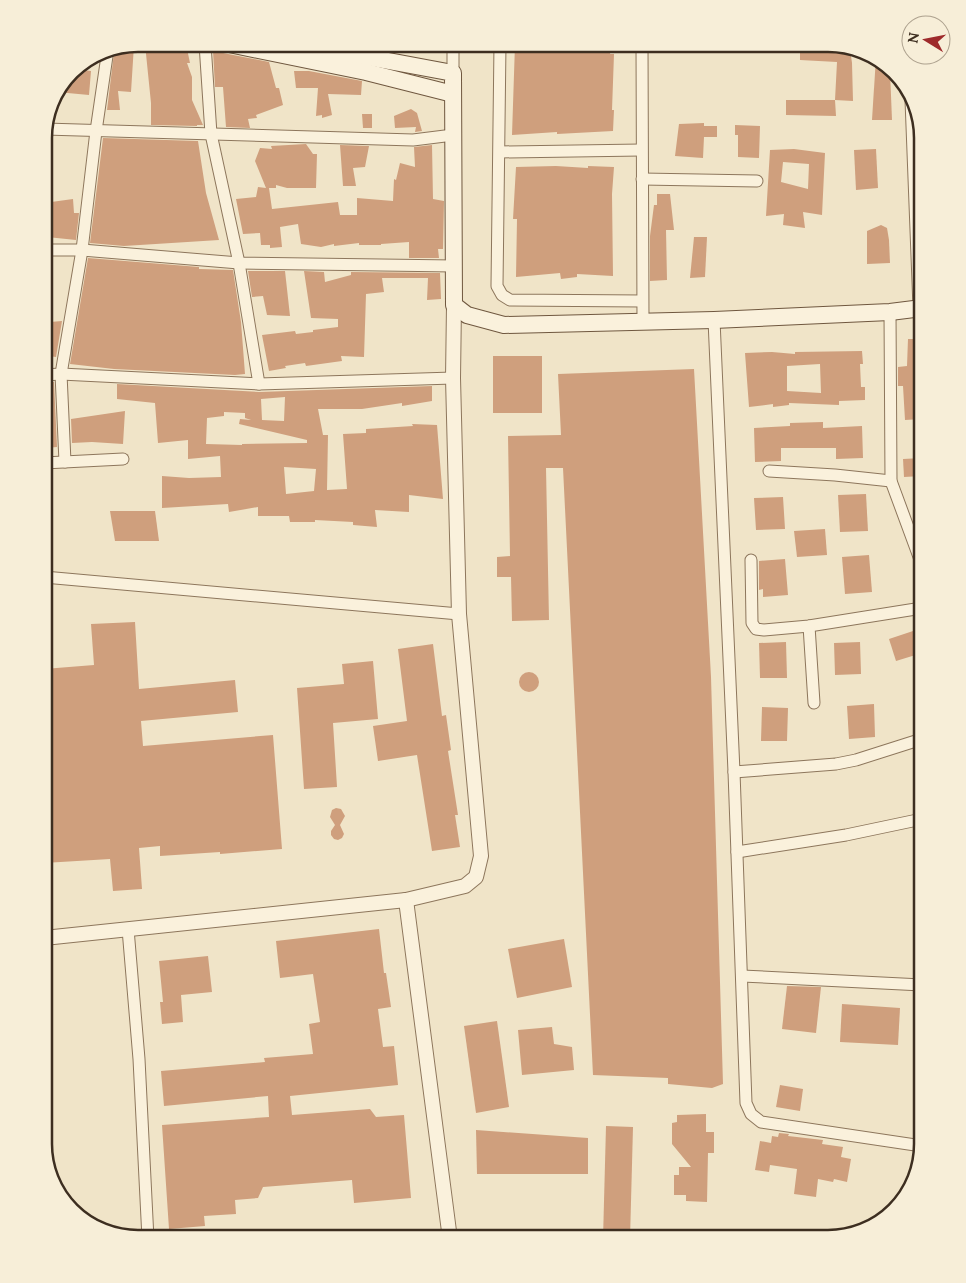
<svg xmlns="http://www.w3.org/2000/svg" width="966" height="1283" font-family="Lora,serif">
<rect width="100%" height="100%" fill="#f0e4c8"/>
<!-- building -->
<g fill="#cf9f7d" fill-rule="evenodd">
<polygon points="145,44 186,44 190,63 187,63 192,77 192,100 203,125 197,125 197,126 151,125 151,103"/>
<polygon points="515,44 612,44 610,54 614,54 612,110 614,110 613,131 557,134 557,132 512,135"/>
<polygon points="134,45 131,92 118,91 120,110 107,110 114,53"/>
<polygon points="800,46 841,46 850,49 852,63 853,101 835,100 837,62 800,60"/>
<polygon points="213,51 269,62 276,88 279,88 283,105 256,115 257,118 248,119 250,128 226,127 223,87 215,87"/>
<polygon points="876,57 890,71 892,120 872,120"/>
<polygon points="74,69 91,71 89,95 57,92"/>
<polygon points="294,71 309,71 362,81 361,95 328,94 332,115 322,118 322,115 316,116 318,88 296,88"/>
<polygon points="786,100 835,100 836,116 786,115"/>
<polygon points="411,109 417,113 422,131 415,132 416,127 395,128 394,116"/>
<polygon points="362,114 372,114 372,128 363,128"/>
<polygon points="704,123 704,126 717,126 717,137 704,137 703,158 675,156 679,124"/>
<polygon points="735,125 760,126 759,158 738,157 738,135 735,135"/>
<polygon points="103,138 198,141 206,193 219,240 124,246 90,243"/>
<polygon points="306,144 313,154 317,154 316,188 287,188 276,185 276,188 269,188 272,209 338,202 340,215 357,215 357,198 393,201 394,179 396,180 400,163 415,167 414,147 432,145 433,199 444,201 443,249 438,249 439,258 409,258 409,242 381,244 381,245 359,245 359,243 334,246 334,244 321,247 301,244 298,224 280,227 282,247 270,248 270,245 261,245 260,233 243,234 236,199 256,197 258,187 266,188 255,161 260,148 272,149 271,146"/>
<polygon points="340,145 369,146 365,167 353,168 356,186 343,186"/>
<path d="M794 149 825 153 822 215 803 212 805 228 783 225 784 214 766 216 770 150ZM783 162 809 164 808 189 781 182Z"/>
<polygon points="876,149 878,188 856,190 854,150"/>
<polygon points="556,166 588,168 588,166 614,167 612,194 613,276 577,274 577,277 561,279 560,273 516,277 517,219 513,219 516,167"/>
<polygon points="657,194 670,194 674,230 666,230 667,280 650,281 650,236 654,205 657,205"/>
<polygon points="73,199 74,213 79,213 76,240 47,237 47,224 44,203"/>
<polygon points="881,225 887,228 889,240 890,263 867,264 867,231"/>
<polygon points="694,237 707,237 705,277 690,278"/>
<polygon points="88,258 199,267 199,269 233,270 241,322 245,374 235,375 114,369 70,364"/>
<polygon points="248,271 285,271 290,316 267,315 263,296 252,297"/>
<polygon points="304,271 324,272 325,282 351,275 351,272 440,273 441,299 427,300 428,278 382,278 384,292 366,294 364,357 341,356 342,361 306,366 305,363 285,366 286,368 269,371 262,335 295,331 296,334 313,332 313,330 338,327 338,319 311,318"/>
<polygon points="62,321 56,357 48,356 47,336 50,322"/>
<polygon points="908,339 922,339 922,419 905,420 903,386 898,386 898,367 907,366"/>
<path d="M862 351 863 364H860L861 387H865V400L839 401V405L789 403V405L773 407V404L749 407 745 353 772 352 795 354V352ZM820 364 821 393 787 391V366Z"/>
<rect x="493" y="356" width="49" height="57"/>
<polygon points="694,369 711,677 723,1084 712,1088 668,1084 668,1078 593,1075 563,468 546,468 549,620 512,621 511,577 497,577 497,557 510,556 508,436 561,435 558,374"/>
<polygon points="44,382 54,382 57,447 45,448 44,441"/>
<path d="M117 384 259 392 432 386V401L402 406V403L362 409H318L323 435H328L327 490 347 489 343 434 366 433V429L413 426 412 424 437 425 443 499 409 495V512L375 510 377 527 353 525V522L315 520V522H290L289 516H258V507L229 512 228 504 162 508V476L189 478 221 477 220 456 188 459V440L158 443 155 403 117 399ZM285 397 284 421 262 420 261 399ZM224 412 245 413V418L251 420 240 419 239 424 307 440V443L242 444V445L206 444 207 418 224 416ZM284 467 316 469 314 491 286 494Z"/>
<polygon points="125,411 123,444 92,442 72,443 71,419"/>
<polygon points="823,422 823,428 862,426 863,458 836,459 836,448 781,448 781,461 755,462 754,428 790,426 790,423"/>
<polygon points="922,458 922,476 904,477 903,459"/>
<polygon points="866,494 868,531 840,532 838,495"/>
<polygon points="783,497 785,529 756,530 754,498"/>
<polygon points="110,511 155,511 159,541 115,541"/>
<polygon points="825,529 827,555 797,557 794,531"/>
<polygon points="869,555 872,592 845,594 842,557"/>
<polygon points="785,559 788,595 763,597 763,589 759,590 759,561"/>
<polygon points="135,622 139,689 235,680 238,712 141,721 143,746 273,735 282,849 220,854 220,852 160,856 160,846 139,848 142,889 113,891 110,859 44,863 44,669 94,665 91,624"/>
<polygon points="919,629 922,639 922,653 896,661 889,639"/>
<polygon points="786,642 787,678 760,678 759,643"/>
<polygon points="860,642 861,674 835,675 834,643"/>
<polygon points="433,644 442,716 446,715 451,750 448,751 458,815 455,815 460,847 432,851 417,755 378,761 373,726 407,721 398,649"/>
<polygon points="373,661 378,719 333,723 337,787 304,789 297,688 344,684 342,664"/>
<circle cx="529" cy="682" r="10"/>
<polygon points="874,704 875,737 849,739 847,706"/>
<polygon points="762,707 788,708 787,741 761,741"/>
<polygon points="336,808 341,809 345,816 340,825 344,834 342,838 338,840 334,839 331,835 331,831 335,825 330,817 332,810"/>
<polygon points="379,929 384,973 386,973 391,1007 378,1009 383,1047 394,1046 398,1085 290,1096 292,1115 370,1109 376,1117 404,1115 411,1198 354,1203 352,1180 263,1187 258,1198 235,1200 236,1214 204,1216 205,1226 169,1229 162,1125 269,1117 268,1096 164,1106 161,1071 265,1062 264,1058 313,1054 309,1024 320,1022 313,974 280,978 276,941"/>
<polygon points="564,939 572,987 517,998 508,949"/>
<polygon points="208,956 212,992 181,995 183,1022 162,1024 160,1002 163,1002 159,961"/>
<polygon points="787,986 821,987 816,1033 782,1029"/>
<polygon points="842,1004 900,1008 898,1045 840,1042"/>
<polygon points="497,1021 509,1107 476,1113 464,1026"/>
<polygon points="552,1027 554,1044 572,1047 574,1070 522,1075 518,1030"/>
<polygon points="780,1085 803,1089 800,1111 776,1107"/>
<polygon points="706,1114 706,1132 714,1132 714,1153 708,1153 707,1202 686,1201 686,1195 674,1195 674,1175 679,1175 679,1167 691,1167 672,1144 672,1123 677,1122 677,1115"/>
<polygon points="606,1126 633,1127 630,1239 603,1239"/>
<polygon points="476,1130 588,1138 588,1174 477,1174"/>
<polygon points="779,1133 789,1134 788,1136 823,1140 822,1144 843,1147 841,1157 851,1159 847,1182 834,1179 833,1182 818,1179 816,1197 794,1194 797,1169 770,1165 769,1172 755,1170 760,1141 771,1143 772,1136 778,1137"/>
<polygon points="821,1230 850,1231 850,1232 828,1239 820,1239"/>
</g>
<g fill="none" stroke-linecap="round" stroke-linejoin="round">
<defs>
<g id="minor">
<polyline points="205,44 211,134 239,263 259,384"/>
<polyline points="500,44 497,286 502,295 510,300 642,301"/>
<polyline points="642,44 643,321"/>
<polyline points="453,73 453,44"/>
<polyline points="911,100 919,308"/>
<polyline points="45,129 413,140 453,135"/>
<polyline points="500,152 641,150"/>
<polyline points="642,179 757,181"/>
<polyline points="44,250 82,250 239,263 454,266"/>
<polyline points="890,312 891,481 922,565"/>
<polyline points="714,320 734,772 746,1103 751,1114 761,1122 922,1146"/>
<polyline points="44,375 61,374 259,384 453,378"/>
<polyline points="65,462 61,374 82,250 96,131 107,56"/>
<polyline points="44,463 123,459"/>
<polyline points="769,471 835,475 891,481"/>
<polyline points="751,560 752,623 756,629 764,630 809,626 922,608"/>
<polyline points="44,577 459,614"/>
<polyline points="809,626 814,703"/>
<polyline points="734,772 836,764 856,760 922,739"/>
<polyline points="737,852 846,835 922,819"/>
<polyline points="128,929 139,1059 148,1239"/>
<polyline points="742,976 922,985"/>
</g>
<g id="tertiary">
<polyline points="406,900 450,1239"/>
<polyline points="44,938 406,900 465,886 476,877 481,856 459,614 453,378 454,305"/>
</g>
<g id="secondary">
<polyline points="229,44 366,72 453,94"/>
<polyline points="304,44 367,57 453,73 454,305 467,315 504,325 714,320 890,312 922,308"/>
</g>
</defs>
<!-- minor casing -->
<use href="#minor" stroke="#8d765c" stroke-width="13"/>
<!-- tertiary casing -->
<use href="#tertiary" stroke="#8d765c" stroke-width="16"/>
<!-- secondary casing -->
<use href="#secondary" stroke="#6f573f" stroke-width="18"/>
<!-- minor -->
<use href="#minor" stroke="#faf1dc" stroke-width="11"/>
<!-- tertiary -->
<use href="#tertiary" stroke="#faf1dc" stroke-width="14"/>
<!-- secondary -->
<use href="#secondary" stroke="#faf1dc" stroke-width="16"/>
</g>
<!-- crop -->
<path d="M0 0H966V1283H0ZM138 52H828A86 86 0 0 1 914 138V1144A86 86 0 0 1 828 1230H138A86 86 0 0 1 52 1144V138A86 86 0 0 1 138 52Z" fill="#f7eed8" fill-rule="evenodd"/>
<path fill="none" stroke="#3d2e20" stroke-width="2.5" d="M138 52H828A86 86 0 0 1 914 138V1144A86 86 0 0 1 828 1230H138A86 86 0 0 1 52 1144V138A86 86 0 0 1 138 52Z"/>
<!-- north arrow -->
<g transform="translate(926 40) rotate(280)"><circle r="24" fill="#f7eed8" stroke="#ada18e"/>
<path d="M0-4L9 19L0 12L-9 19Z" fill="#9e2a2b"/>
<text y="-8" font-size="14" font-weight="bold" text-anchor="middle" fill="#3d2e20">N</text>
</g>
</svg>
